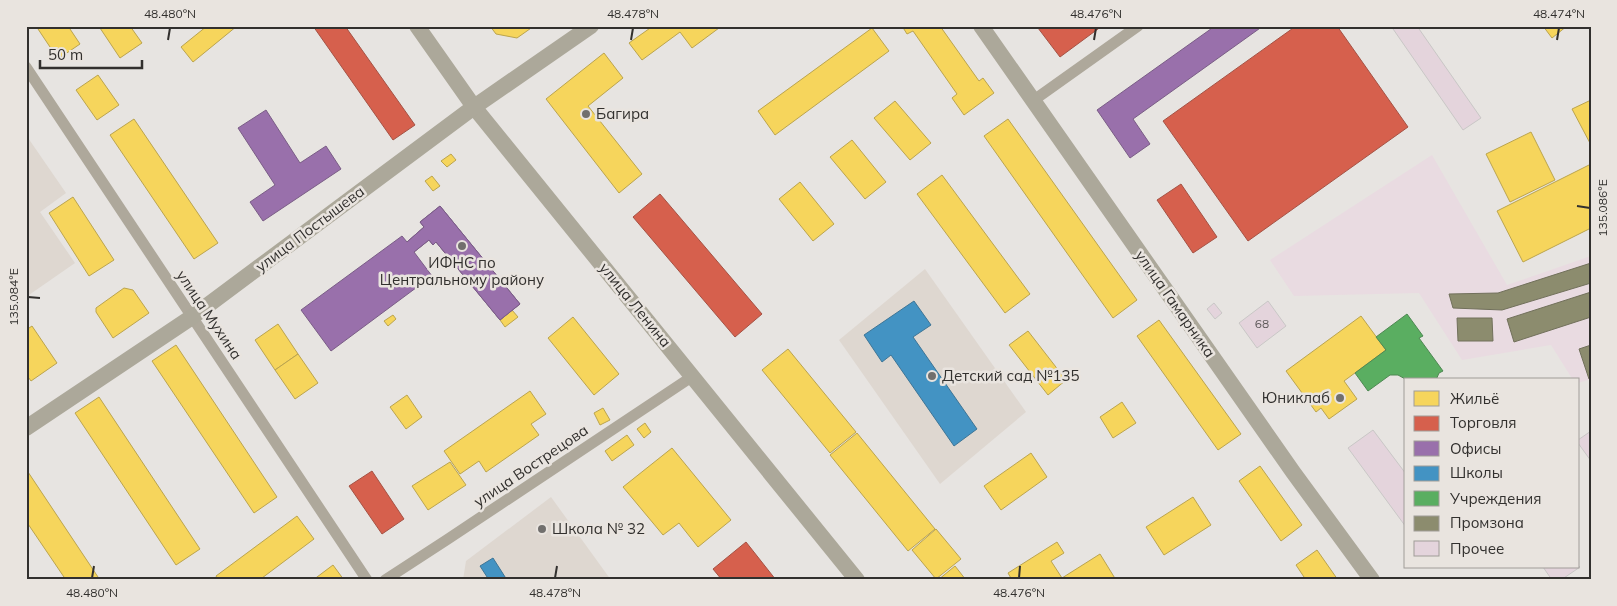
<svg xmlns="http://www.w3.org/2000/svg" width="1617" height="606" font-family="Mulish,sans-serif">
<rect width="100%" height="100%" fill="#e7e4e1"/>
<!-- built -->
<g fill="#ded7d0">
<polygon points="26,135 66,193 40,212 75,263 26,297"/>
<polygon points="925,269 1026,412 940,484 839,340"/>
<polygon points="551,497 611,580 463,580 466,561"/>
</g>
<!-- industrial -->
<polygon fill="#e9dbe1" points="1432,155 1507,285 1591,256 1591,379 1578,383 1578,380 1573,380 1551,345 1462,360 1419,293 1294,296 1270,260"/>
<!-- homes -->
<g fill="#f6d55c" stroke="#bba44e">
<polygon points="42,26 68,26 80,44 58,59 38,29"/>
<polygon points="103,26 130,26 142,43 120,58 100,28"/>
<polygon points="207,26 237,26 193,62 181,47"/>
<polygon points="490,26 534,26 517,38 496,34"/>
<polygon points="653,26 718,26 719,28 692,48 680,32 642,60 629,43"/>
<polygon points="902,26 940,26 979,81 983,78 994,93 964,115 952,98 957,94 913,31 907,34"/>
<polygon points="1543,26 1567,26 1552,38"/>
<polygon points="872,28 889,51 775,135 758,111"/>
<polygon points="604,53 623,78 588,106 642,174 619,193 546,99"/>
<polygon points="98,75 119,105 97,120 76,90"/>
<polygon points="1591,100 1591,145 1572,109"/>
<polygon points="895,101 931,143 910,160 874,118"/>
<polygon points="134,119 218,243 194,259 110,135"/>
<polygon points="1008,119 1137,300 1113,318 984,136"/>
<polygon points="1531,132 1555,180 1510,202 1486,154"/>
<polygon points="852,140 886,182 865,199 830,157"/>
<polygon points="451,154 456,160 447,167 441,161"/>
<polygon points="1591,164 1591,228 1523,262 1497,211"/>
<polygon points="942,175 1030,294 1005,313 917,194"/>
<polygon points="432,176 440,186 433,191 425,181"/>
<polygon points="800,182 834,224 813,241 779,199"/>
<polygon points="73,197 114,260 89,276 49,213"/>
<polygon points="124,288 133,290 149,313 113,338 96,312 96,308"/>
<polygon points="512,310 518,317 505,327 500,320"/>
<polygon points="393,315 396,319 388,326 384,321"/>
<polygon points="1361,316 1386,350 1344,381 1357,399 1329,419 1321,408 1316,412 1286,371"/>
<polygon points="573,317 619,374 594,395 548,338"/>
<polygon points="1159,320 1241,434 1218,450 1137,336"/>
<polygon points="278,324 298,354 275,370 255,340"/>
<polygon points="32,326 57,363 31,381 26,374 26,330"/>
<polygon points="1028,331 1066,380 1048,395 1009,345"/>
<polygon points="176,345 277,497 254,513 152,361"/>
<polygon points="788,349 856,432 830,453 762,370"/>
<polygon points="298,354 318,383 295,399 275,370"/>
<polygon points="530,391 546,414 531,424 539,435 486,472 479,461 460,474 444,451"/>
<polygon points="407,395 422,417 406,429 390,407"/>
<polygon points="99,397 200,549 176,565 75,413"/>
<polygon points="1122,402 1136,423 1113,438 1100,417"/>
<polygon points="603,408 610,420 600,425 594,413"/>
<polygon points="645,423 651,432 644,438 637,429"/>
<polygon points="857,433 935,529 908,551 830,455"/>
<polygon points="627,435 634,445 612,461 605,451"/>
<polygon points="672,448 731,520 698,547 679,523 663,535 623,487"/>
<polygon points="1031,453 1047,477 1001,510 984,486"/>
<polygon points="450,462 466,485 428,510 412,486"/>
<polygon points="1260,466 1302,525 1281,541 1239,481"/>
<polygon points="26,469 100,580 66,580 26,521"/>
<polygon points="1193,497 1211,525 1164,555 1146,527"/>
<polygon points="297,516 314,539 262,578 263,580 218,580 216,576"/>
<polygon points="936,529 961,559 936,579 912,550"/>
<polygon points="1057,542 1064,553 1051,561 1062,578 1100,554 1116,580 1032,580 1031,578 1029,580 1012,580 1008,573"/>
<polygon points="1317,550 1338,580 1306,580 1296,565"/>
<polygon points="333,565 344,580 313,580"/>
<polygon points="955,566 966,580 938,580"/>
</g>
<!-- shops -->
<g fill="#d6604d" stroke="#a55244">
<polygon points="313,26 345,26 415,125 393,140"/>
<polygon points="1040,26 1102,26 1060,57 1038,28"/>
<polygon points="1296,26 1337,26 1408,127 1248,241 1163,121"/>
<polygon points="1181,184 1217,237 1193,253 1157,200"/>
<polygon points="660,194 762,314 735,337 633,217"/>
<polygon points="372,471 404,519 382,534 349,486"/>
<polygon points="746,542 776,580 722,580 713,569"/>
</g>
<!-- offices -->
<g fill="#9970ab" stroke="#7a5d86">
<polygon points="1215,26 1263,26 1133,119 1150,144 1130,158 1097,110"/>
<polygon points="266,110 300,163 326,146 341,169 263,221 250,202 275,185 238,128"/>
<polygon points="440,206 520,304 500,320 436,242 433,245 429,240 414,252 407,242 424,227 420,222"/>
<polygon points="440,206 520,304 500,320 436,242 433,245 429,240 414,252 432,276 331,351 301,310 402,236 407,242 424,227 420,222"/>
</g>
<!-- schools -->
<g fill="#4393c3" stroke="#3e7596">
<polygon points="914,301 931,325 913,337 977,429 954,446 891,355 882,362 864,335"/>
<polygon points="493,558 507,580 489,580 480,566"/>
</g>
<!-- public -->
<polygon fill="#5aae61" stroke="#4e8852" points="1407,314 1423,336 1419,338 1443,371 1439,373 1436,380 1407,380 1398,375 1390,375 1368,391 1355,373 1386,350 1376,337"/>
<!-- industry -->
<g fill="#8c8c6e" stroke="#71705b">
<polygon points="1591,263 1591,283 1502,310 1453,308 1449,294 1498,293"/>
<polygon points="1591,292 1591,317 1514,342 1507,319"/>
<polygon points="1457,318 1492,318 1493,341 1458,341"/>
<polygon points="1591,345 1591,378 1589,379 1579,349"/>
</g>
<!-- building -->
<g fill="#e4d4dc" stroke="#c9c7c6">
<polygon points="1391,26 1417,26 1481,118 1463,130"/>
<polygon points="1268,301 1286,326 1257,348 1239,323"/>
<polygon points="1214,303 1222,313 1215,319 1207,309"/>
<polygon points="1373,430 1406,474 1406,527 1348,448"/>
<polygon points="1591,431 1591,461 1578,443 1578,440"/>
<polygon points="1578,565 1580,567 1561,580 1552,580 1543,567 1578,567"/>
</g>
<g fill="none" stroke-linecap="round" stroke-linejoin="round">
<!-- street -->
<g stroke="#aea89b" stroke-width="11">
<polyline points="26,67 367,580"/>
<polyline points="1034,100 1138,26"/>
<polyline points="385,580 448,539 693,376"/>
</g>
<!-- secondary -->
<g stroke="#aca89a" stroke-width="16">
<polyline points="417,26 474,107 857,580"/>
<polyline points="981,26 1293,472 1372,580"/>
<polyline points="26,428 192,317 474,107 591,26"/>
</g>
</g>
<!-- ticks -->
<path fill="none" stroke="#32302e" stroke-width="2" d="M168 40 170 28M631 40 633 28M1094 40 1096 28M1557 40 1559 28M1577 206 1590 208M28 297 40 298M92 578 94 566M555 578 557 566M1019 578 1020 566"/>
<!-- markers -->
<g fill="#716f6d" stroke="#e9e4df" stroke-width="2">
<circle cx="586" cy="114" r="5"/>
<circle cx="462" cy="246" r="5"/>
<circle cx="932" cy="376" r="5"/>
<circle cx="1340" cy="398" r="5"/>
<circle cx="542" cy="529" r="5"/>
</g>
<g text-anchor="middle" stroke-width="5" stroke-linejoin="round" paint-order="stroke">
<!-- number labels -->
<g font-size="12" fill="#5e595a">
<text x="1262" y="328">68</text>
</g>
<!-- poi labels -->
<g font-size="15" fill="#32302e" stroke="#e9e4df" text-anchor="start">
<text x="596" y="119">Багира</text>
<text x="462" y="268" text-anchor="middle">ИФНС по<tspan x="462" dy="17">Центральному району</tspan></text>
<text x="942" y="381">Детский сад №135</text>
<text x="1330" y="403" text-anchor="end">Юниклаб</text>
<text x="552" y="534">Школа № 32</text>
</g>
<!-- street labels -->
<g font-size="15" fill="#32302e" stroke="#e9e4df">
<text transform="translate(310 229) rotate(-37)" y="5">улица Постышева</text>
<text transform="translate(1175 304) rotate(55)" y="5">улица Гамарника</text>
<text transform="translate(635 305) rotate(51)" y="5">улица Ленина</text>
<text transform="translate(209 315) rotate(56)" y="5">улица Мухина</text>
<text transform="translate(531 466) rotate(-34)" y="5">улица Вострецова</text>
</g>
</g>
<!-- border -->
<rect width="1617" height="606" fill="none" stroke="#e9e4df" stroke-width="55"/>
<!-- legend -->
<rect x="1404" y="378" width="175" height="190" fill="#e9e4df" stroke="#a09c98"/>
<rect x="1414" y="391" width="25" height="15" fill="#f6d55c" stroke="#a09c98"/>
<text x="1450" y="404" font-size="15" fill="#32302e">Жильё</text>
<rect x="1414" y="416" width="25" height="15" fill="#d6604d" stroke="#a09c98"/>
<text x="1450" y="428" font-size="15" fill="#32302e">Торговля</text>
<rect x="1414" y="441" width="25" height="15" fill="#9970ab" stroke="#a09c98"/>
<text x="1450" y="454" font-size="15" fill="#32302e">Офисы</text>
<rect x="1414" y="466" width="25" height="15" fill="#4393c3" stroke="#a09c98"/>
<text x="1450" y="478" font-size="15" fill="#32302e">Школы</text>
<rect x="1414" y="491" width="25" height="15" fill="#5aae61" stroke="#a09c98"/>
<text x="1450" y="504" font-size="15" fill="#32302e">Учреждения</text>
<rect x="1414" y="516" width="25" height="15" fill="#8c8c6e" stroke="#a09c98"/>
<text x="1450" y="528" font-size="15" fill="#32302e">Промзона</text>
<rect x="1414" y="541" width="25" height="15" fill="#e4d4dc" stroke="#a09c98"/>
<text x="1450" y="554" font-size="15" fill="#32302e">Прочее</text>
<!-- scale -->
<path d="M40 60v8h102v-8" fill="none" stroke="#32302e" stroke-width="2.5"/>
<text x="48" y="60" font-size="15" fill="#32302e" stroke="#e9e4df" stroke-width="4" paint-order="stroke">50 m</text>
<rect x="28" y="28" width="1562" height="550" fill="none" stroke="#32302e" stroke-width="2"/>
<g font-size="12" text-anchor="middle" fill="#32302e">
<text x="170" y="18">48.480°N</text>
<text x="633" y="18">48.478°N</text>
<text x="1096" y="18">48.476°N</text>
<text x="1559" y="18">48.474°N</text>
<text transform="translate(1603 208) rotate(-90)" y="4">135.086°E</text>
<text transform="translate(14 297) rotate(-90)" y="4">135.084°E</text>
<text x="92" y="597">48.480°N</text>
<text x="555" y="597">48.478°N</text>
<text x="1019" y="597">48.476°N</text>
</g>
</svg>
